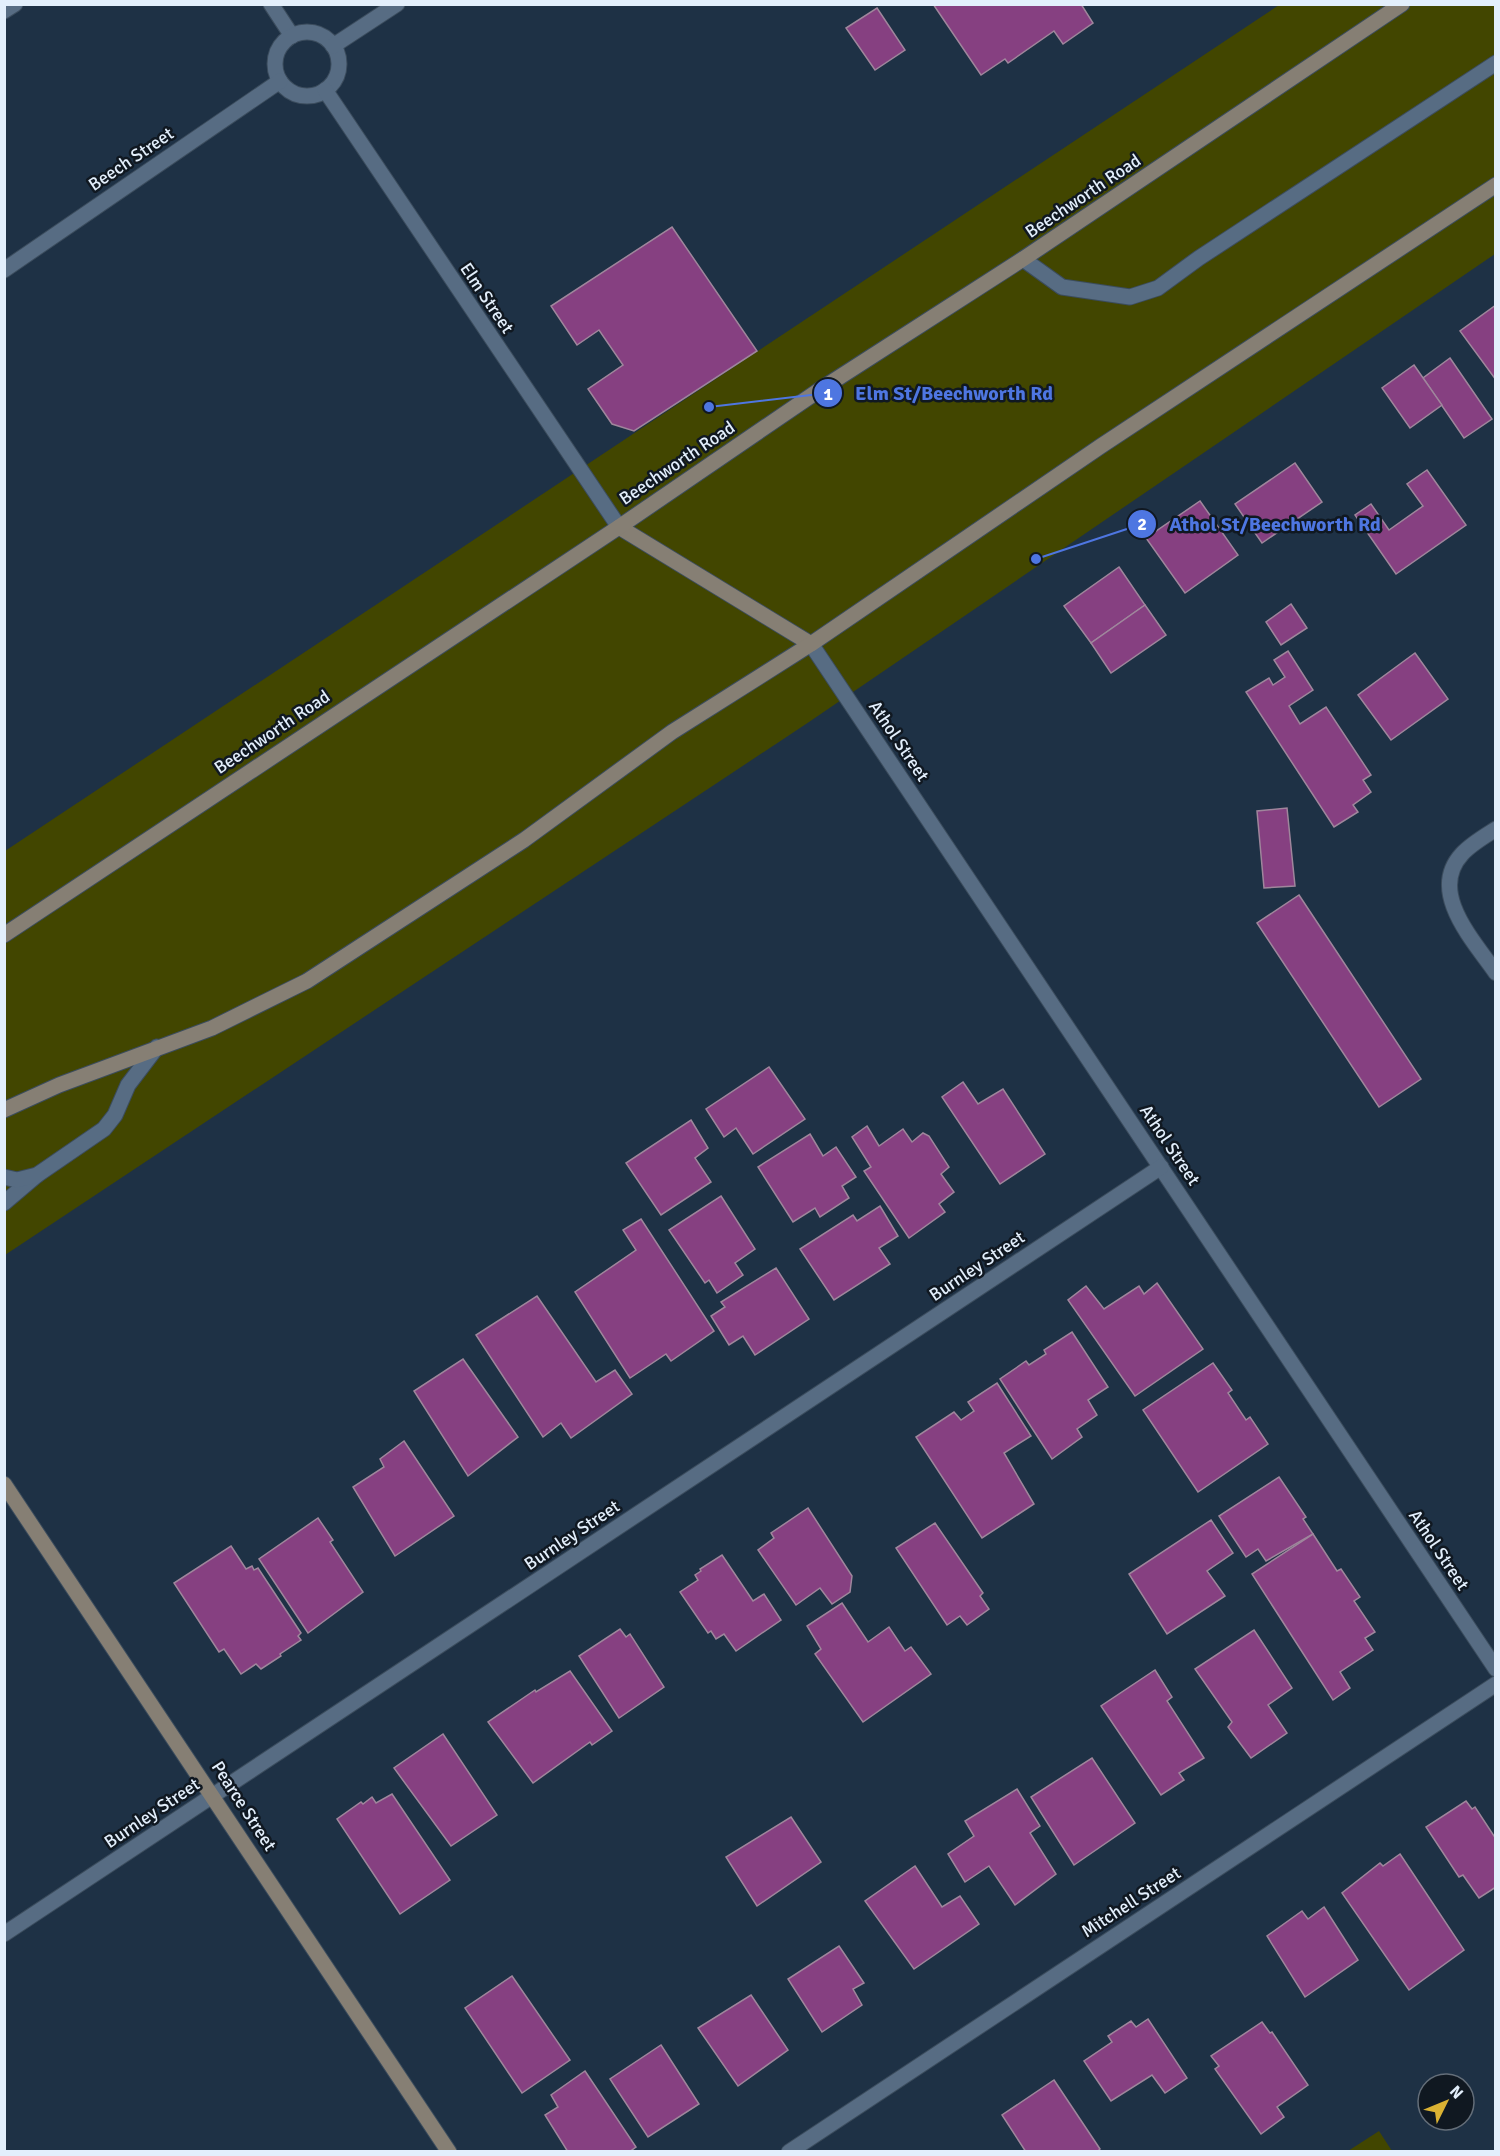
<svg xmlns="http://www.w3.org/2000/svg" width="1500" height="2156" font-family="Signika,sans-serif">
<rect width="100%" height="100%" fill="#1e3145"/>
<!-- green -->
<g fill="#424600">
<polygon points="1279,5 1495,5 1495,254 809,722 5,1255 5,851"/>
<polygon points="1379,2131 1392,2151 1348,2151"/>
</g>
<!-- building -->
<g fill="#864081" stroke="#9f869c" stroke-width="1.5">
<polygon points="933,4 1081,4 1093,23 1063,44 1054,31 1008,63 1005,59 981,75"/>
<polygon points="877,8 905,50 875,70 846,28"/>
<polygon points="672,227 757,351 634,431 612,424 588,389 623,365 599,330 577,345 551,306"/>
<polygon points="1496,305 1496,380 1460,331"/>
<polygon points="1450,358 1492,419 1464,438 1423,378"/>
<polygon points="1414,365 1442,405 1410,428 1382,388"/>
<polygon points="1295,463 1322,502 1262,543 1235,504"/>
<polygon points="1427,470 1466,525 1396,574 1355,515 1371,504 1389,530 1423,506 1407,484"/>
<polygon points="1200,501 1238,555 1185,593 1146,538"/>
<polygon points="1119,567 1145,605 1091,643 1064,606"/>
<polygon points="1291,604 1307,628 1281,645 1266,622"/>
<polygon points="1145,605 1166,635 1111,673 1091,643"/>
<polygon points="1288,651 1313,690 1289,706 1300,724 1326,707 1371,775 1363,780 1371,792 1353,805 1358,812 1334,827 1246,692 1269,678 1273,685 1285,677 1274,660"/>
<polygon points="1415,653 1448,699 1391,740 1358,695"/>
<polygon points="1287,808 1295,886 1264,888 1257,811"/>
<polygon points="1299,895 1421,1079 1379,1107 1257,923"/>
<polygon points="769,1067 805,1119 753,1154 736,1128 724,1137 706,1109"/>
<polygon points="963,1082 978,1104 1003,1089 1045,1154 1000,1184 942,1097"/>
<polygon points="691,1120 708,1148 695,1158 711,1182 661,1215 626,1163"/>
<polygon points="867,1126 879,1146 903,1129 912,1142 923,1133 929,1136 949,1167 941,1174 954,1192 939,1204 945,1212 909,1238 864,1171 871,1167 852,1137"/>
<polygon points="810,1134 823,1156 836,1147 856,1177 842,1186 849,1198 820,1217 815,1208 793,1222 758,1167"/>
<polygon points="721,1196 755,1249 735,1263 743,1275 717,1293 709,1280 705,1283 669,1230"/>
<polygon points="880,1206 898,1236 879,1248 890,1264 834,1300 800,1249 853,1215 857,1221"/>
<polygon points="641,1219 714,1331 671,1361 666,1354 630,1378 575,1292 636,1250 623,1230"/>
<polygon points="776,1268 809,1319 755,1355 743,1336 729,1345 711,1316 725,1307 721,1302"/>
<polygon points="1157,1283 1203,1349 1135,1396 1068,1300 1086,1286 1104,1309 1139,1286 1144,1294"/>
<polygon points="537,1296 596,1382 615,1370 632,1394 571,1438 561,1423 543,1437 476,1335"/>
<polygon points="1072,1332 1108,1387 1088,1400 1097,1415 1077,1429 1082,1437 1052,1459 1000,1379 1026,1361 1029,1365 1046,1354 1044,1350"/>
<polygon points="463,1359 518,1437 468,1476 414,1391"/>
<polygon points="1213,1363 1232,1390 1228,1393 1246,1420 1250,1417 1268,1444 1198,1492 1143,1410"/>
<polygon points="997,1383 1031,1436 1004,1453 1034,1504 982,1538 916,1437 954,1412 961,1420 974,1411 968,1402"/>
<polygon points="404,1441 454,1516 395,1556 353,1487 384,1467 380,1459"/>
<polygon points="1279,1477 1306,1517 1303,1519 1313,1534 1266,1561 1258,1549 1246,1557 1219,1516"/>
<polygon points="808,1508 852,1576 850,1592 832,1604 820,1588 796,1605 758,1550 774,1538 771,1533"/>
<polygon points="318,1518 333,1540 330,1542 363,1592 308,1633 259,1559"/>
<polygon points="1211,1520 1233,1553 1207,1571 1225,1596 1167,1634 1129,1574"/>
<polygon points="935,1523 983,1593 980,1596 989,1609 967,1625 960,1616 947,1625 896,1548"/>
<polygon points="1313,1534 1337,1571 1341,1569 1360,1597 1354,1601 1375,1632 1365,1638 1373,1650 1340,1672 1350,1688 1333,1700 1252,1574"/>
<polygon points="231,1546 246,1569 252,1566 254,1570 258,1568 301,1633 298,1636 301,1640 280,1654 281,1656 261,1669 256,1664 241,1674 224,1649 219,1652 174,1583"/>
<polygon points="722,1555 753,1601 764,1594 781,1620 736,1651 724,1634 716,1639 711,1631 708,1633 680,1592 698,1580 695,1575 701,1571 700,1569"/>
<polygon points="842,1603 868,1642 889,1627 905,1651 911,1647 931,1674 863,1722 815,1654 821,1649 807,1626"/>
<polygon points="620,1629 626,1637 630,1634 664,1687 619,1718 579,1656"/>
<polygon points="1254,1630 1292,1688 1268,1705 1287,1733 1251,1758 1228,1727 1232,1722 1195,1669"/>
<polygon points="1155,1670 1172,1697 1167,1701 1204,1758 1179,1773 1184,1780 1161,1795 1101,1706"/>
<polygon points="570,1671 612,1731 592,1745 590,1742 533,1783 488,1722 535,1690 536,1692"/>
<polygon points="443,1734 497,1815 451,1846 394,1768"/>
<polygon points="1092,1758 1135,1823 1074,1865 1031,1797"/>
<polygon points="1017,1789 1040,1826 1030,1833 1056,1874 1015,1905 989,1866 965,1882 948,1854 974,1836 965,1821"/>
<polygon points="392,1794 450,1880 400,1914 337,1819 361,1802 363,1804 372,1797 376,1803"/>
<polygon points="1466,1801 1472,1809 1475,1807 1496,1839 1496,1887 1479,1898 1463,1875 1459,1877 1426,1827"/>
<polygon points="791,1817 821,1862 757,1906 726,1857"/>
<polygon points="1400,1854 1464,1950 1409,1990 1342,1893 1380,1863 1383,1866"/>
<polygon points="915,1866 942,1907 960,1896 979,1924 914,1969 865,1901"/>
<polygon points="1324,1907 1358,1960 1305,1997 1267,1936 1302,1911 1308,1919"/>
<polygon points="839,1946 864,1983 853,1989 862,2005 822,2032 788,1979"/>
<polygon points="512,1976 570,2060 522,2093 465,2008"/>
<polygon points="751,1995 788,2050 738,2086 698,2028"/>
<polygon points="1148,2019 1187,2078 1165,2093 1152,2075 1111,2101 1084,2061 1112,2042 1108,2036 1131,2021 1136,2027"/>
<polygon points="1262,2022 1270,2033 1272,2032 1308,2085 1277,2107 1284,2117 1261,2134 1215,2069 1219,2066 1211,2056"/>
<polygon points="661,2045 699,2104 648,2137 610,2079"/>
<polygon points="585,2071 636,2147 629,2152 568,2152 545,2115 558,2107 551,2095"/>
<polygon points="1054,2080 1100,2149 1097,2152 1026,2152 1002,2115"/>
</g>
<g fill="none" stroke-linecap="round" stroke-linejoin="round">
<defs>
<g id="lane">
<polyline points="1023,259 1062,287 1130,297 1158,288 1199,258 1496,63"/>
<polyline points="4,1203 37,1175"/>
</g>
<g id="street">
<polyline points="271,4 292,36"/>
<polyline points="4,11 15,4"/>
<circle cx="307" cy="64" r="32"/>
<polyline points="333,46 397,4"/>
<polyline points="325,90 619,527"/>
<polyline points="4,270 280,81"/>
<polyline points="811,644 1496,1669"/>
<path d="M1496 829C1485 836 1471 844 1462 854 1427 892 1474 941 1496 973"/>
<polyline points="4,1177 17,1180 37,1175 104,1129 115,1115 128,1085 157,1047"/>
<polyline points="4,1934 1161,1167"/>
<polyline points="789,2152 1496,1684"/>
</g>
<g id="secondary">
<polyline points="619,527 811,644"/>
<polyline points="4,935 619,527 818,391 1023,259 1402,4"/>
<polyline points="4,1110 59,1085 212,1028 307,981 524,840 672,732 811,644 1101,446 1496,185"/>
<polyline points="4,1484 449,2152"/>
</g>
</defs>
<!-- lane casing -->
<use href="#lane" stroke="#3b4c5d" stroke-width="17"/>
<!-- street casing -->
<use href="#street" stroke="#3b4c5d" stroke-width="17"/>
<!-- secondary casing -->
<use href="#secondary" stroke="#3b4c5d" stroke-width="17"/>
<!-- lane -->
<use href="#lane" stroke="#576c83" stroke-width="15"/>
<!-- street -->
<use href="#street" stroke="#576c83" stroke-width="15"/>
<!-- secondary -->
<use href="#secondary" stroke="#867f74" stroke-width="15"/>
</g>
<g text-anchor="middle" stroke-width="5" stroke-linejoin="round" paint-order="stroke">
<!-- street labels -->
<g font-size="18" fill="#e3effc" stroke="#101821">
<text transform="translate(131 159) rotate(-34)" y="6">Beech Street</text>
<text transform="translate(1083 196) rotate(-34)" y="6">Beechworth Road</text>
<text transform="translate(487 298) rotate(56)" y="6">Elm Street</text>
<text transform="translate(677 463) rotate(-34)" y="6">Beechworth Road</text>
<text transform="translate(272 732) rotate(-34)" y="6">Beechworth Road</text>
<text transform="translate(899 741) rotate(56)" y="6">Athol Street</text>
<text transform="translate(1170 1145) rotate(56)" y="6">Athol Street</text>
<text transform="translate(977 1266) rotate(-34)" y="6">Burnley Street</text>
<text transform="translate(572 1535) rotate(-34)" y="6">Burnley Street</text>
<text transform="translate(1439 1550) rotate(56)" y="6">Athol Street</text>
<text transform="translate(244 1806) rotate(57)" y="6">Pearce Street</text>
<text transform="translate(152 1813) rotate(-34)" y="6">Burnley Street</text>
<text transform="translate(1131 1902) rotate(-33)" y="6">Mitchell Street</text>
</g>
</g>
<!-- callouts -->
<path fill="none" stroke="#4e76e1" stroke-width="2" d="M709 407L828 393M1036 559L1142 524"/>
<g fill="#4e76e1" stroke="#101821" stroke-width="2">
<circle cx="709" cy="407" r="6"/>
<circle cx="1036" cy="559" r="6"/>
<circle cx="828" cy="393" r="15"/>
<circle cx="1142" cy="524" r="15"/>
</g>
<g font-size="18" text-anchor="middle" font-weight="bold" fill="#fff">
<text x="828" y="400">1</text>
<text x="1142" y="530">2</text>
</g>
<g font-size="20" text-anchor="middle" font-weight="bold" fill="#4e76e1" stroke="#101821" stroke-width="5" stroke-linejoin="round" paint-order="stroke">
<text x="954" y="400">Elm St/Beechworth Rd</text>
<text x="1275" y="531">Athol St/Beechworth Rd</text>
</g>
<!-- border -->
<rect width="1500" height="2156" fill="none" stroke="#e3effc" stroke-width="12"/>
<!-- north arrow -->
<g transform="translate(1446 2102) rotate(47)"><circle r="28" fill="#101821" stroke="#646e79" stroke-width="1.5"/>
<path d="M0-4.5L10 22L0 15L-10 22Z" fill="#dbb233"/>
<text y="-9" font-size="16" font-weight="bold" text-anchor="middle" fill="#e3effc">N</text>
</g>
</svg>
